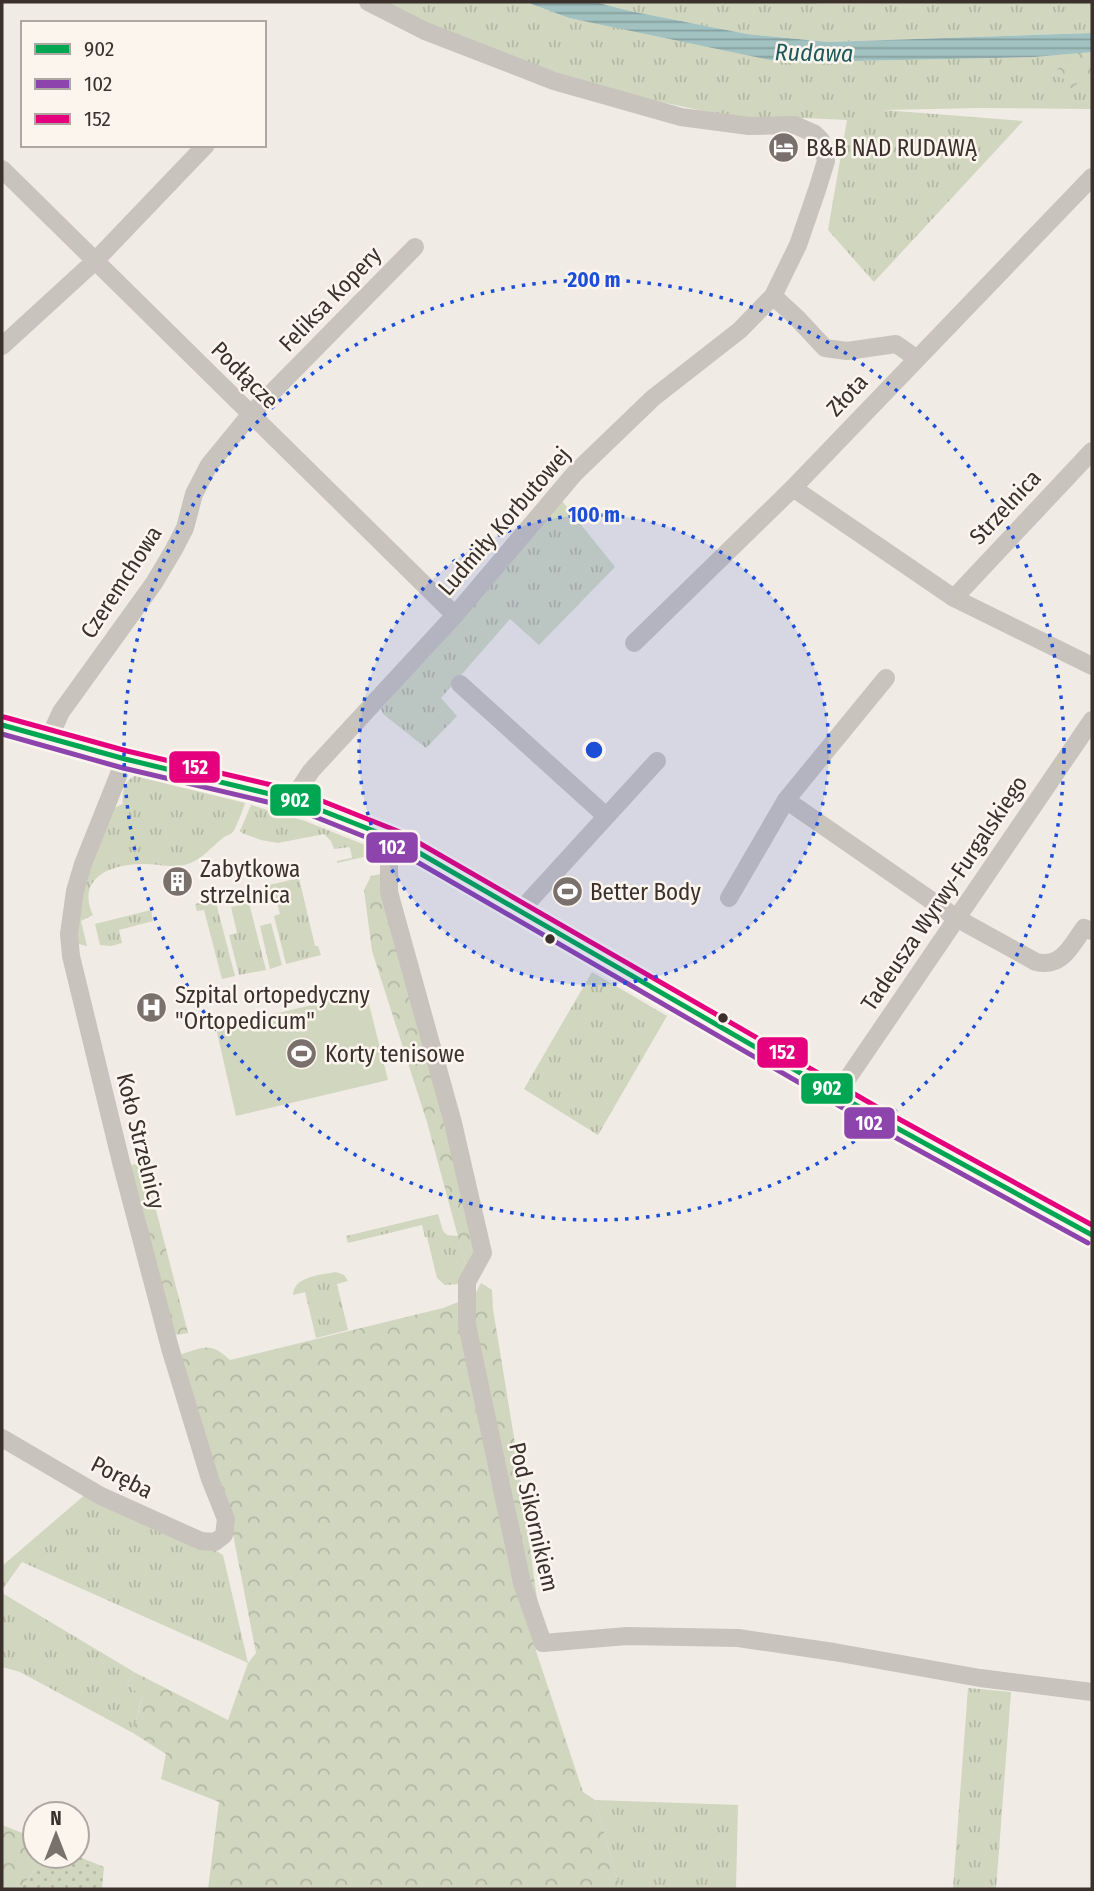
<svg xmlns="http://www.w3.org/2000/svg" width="1094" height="1891" font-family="'Fira Sans Condensed',sans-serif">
<defs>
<pattern id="grass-tufts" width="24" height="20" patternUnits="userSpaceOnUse" patternTransform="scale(1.75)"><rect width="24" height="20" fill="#d1d6bf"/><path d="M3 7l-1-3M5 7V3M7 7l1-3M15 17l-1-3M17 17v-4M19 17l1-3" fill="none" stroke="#b4b8a4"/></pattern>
<pattern id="forest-crowns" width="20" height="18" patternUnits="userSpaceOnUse" patternTransform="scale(1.75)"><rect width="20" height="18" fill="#d1d6bf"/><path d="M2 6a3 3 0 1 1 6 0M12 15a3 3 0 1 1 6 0" fill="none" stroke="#b4b8a4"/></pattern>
<pattern id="garden-dots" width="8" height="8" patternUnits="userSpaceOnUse" patternTransform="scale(1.75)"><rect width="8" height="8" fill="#d1d6bf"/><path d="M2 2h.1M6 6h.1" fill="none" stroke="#b4b8a4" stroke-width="1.8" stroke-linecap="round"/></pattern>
<pattern id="water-rules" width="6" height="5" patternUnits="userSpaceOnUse" patternTransform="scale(1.75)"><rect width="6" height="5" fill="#a1c2c1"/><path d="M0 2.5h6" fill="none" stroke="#849e9d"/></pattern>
</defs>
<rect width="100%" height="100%" fill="#f0ebe5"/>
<!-- grass -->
<g fill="url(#grass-tufts)">
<polygon points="370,2 526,2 569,18 810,62 1035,57 1092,52 1092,109 978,108 883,110 1023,121 874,282 828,230 847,120 803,118 751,121 614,92 496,52"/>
<polygon points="595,2 785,2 829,4 1092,2 1092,33 828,42 747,34 630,11"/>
<polygon points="562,501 615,567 539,645 510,619 441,698 457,716 426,748 383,714 381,709"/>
<path d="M135 776 245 803C243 809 236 829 232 833 229 835 225 836 223 838 211 847 203 859 188 864 171 869 157 863 140 864 108 865 77 879 93 915L81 921 87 946 75 943 80 884 114 808 123 804C122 793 123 781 135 776Z"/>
<polygon points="251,805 305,821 365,845 374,851 373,855 337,863 337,861 352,858 350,847 334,849 331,841 324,834 278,843 261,840 242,833 240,831"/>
<polygon points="299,878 315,946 318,946 321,955 286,964 274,916 280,914 274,891 271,891 269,885"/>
<polygon points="215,899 235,976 222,979 204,910 197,911 195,904"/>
<polygon points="249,903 266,970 239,975 229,935 237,933 231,907"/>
<polygon points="151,910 153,921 119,930 122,943 111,946 100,945 95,924"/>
<polygon points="271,923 282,965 270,969 260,926"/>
<polygon points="592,972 667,1016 598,1135 524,1089"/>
<polygon points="438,1214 443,1231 447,1235 458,1236 466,1266 460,1284 445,1285 437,1278 427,1237 425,1237 422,1225 348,1243 346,1236"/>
<path d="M336 1272 344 1275 348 1281 337 1284 348 1330 316 1338 305 1292 293 1295C294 1276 321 1275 336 1272Z"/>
<polygon points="87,1493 209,1547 223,1555 248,1663 22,1562 2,1590 2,1566"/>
<polygon points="2,1593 134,1672 127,1683 142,1697 133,1733 20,1672 2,1667"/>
<polygon points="968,1688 1011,1692 996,1889 953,1889"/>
<polygon points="595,1800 738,1805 736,1889 620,1889"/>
</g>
<!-- forest -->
<g fill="url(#forest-crowns)">
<path d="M1079 52 1092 53V77H1082L1074 88H1069C1067 81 1065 78 1058 77L1056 71C1061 63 1071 59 1079 52Z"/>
<polygon points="381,874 477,1251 466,1266 427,1122 372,951 364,890 371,876"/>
<polygon points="144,1164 188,1333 177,1335 166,1325 127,1165"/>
<path d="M481 1283 492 1290 493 1309 518 1462 539 1613 530 1626 537 1654 583 1792 595 1800 620 1889H208L219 1802 161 1779 166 1754 133 1733 142 1698 127 1683 134 1672 228 1720 248 1663 256 1653 232 1529 178 1367 182 1354C206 1347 210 1342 230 1360L443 1308 474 1296Z"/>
<polygon points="2,1825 35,1838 35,1856 40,1856 38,1866 20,1889 2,1889"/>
</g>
<!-- garden -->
<polygon fill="url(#garden-dots)" points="40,1856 77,1856 104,1867 102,1889 20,1889 38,1866"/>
<!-- pitch -->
<polygon fill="#d1d6bf" points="366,992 388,1080 236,1116 216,1028"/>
<!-- water -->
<polygon fill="url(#water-rules)" points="526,2 595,2 630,11 747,34 828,42 1092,33 1092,52 1035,57 810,62 770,60 569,18"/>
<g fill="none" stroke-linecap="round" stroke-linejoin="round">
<!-- minor -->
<g stroke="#c9c3be" stroke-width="18">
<polyline points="2,169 455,615"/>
<polyline points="773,296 797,318 825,348 847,351 896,344 916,358"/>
<polyline points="2,346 95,261 206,145"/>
<polyline points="793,488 954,598 1092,666"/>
<polyline points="954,598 1092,451"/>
<polyline points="634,643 793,488 1092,177"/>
<polyline points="460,684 606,816"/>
<polyline points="49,738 61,712 154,583 173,551 185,528 194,494 209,465 250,415 415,247"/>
<polyline points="295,800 298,791 311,771 455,615 575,473 653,398 740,330 773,296 798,245 817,190 826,161 821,140 815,134 795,125 749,126 681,117 554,81 425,31 368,2"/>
<path d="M786 800 958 919 1036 962C1062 968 1071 946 1084 928L1092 931"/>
<polyline points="397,840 389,864 389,892 453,1123 483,1253 467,1282 467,1325 522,1583 543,1643 627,1636 738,1638 834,1652 980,1678 1092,1692"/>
<polyline points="729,898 786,800 886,678"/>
<polyline points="520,911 657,761"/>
<polyline points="837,1094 1092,720"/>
<polyline points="2,1438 101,1496 201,1541 215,1542 224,1535 226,1519 210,1479 170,1348 121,1162 71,956 69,934 75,891 83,864 125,759"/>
</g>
<!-- tertiary -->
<polyline stroke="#c9c3be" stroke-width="23" points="2,725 125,759 295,800 329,812 397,840 873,1115 1092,1235"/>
<defs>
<polyline id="bus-1" points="2,725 125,759 295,800 397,840 873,1115 1092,1235"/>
<polyline id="bus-2" points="2,734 123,768 293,808 393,848 869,1123 1088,1243"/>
<polyline id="bus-3" points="4,717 127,751 297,791 400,832 877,1107 1092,1225"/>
</defs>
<!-- bus-1 casing -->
<use href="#bus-1" stroke="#fbf5ee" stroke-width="10"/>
<!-- bus-2 casing -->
<use href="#bus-2" stroke="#fbf5ee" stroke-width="10"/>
<!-- bus-3 casing -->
<use href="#bus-3" stroke="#fbf5ee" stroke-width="10"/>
<!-- bus-1 -->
<use href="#bus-1" stroke="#00a651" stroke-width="5"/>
<!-- bus-2 -->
<use href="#bus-2" stroke="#8e44ad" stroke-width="5"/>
<!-- bus-3 -->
<use href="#bus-3" stroke="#e5007d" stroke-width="5"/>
</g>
<!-- distance rings -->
<circle cx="594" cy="750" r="235" fill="#1d4ed8" fill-opacity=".12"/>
<g fill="none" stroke="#1d4ed8" stroke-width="3.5" stroke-dasharray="3.5 7">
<circle cx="594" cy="750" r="235"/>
<circle cx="594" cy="750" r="470"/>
</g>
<!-- icons -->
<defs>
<symbol id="hotel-disc" viewBox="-11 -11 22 22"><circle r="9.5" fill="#7a716c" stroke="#fbf5ee"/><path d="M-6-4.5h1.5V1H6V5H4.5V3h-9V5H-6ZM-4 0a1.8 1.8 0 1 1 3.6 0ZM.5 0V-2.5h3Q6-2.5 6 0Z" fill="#fff"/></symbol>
<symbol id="building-disc" viewBox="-11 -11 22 22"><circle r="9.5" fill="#7a716c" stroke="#fbf5ee"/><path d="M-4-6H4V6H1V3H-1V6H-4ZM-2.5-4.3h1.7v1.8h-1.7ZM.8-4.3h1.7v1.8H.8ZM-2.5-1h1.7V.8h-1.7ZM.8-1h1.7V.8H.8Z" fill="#fff"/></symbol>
<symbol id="stadium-disc" viewBox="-11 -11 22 22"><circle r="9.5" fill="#7a716c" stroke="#fbf5ee"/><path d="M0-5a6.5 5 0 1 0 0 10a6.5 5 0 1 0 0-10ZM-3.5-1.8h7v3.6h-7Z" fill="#fff"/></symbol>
<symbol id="hospital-disc" viewBox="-11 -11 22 22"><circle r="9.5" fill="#7a716c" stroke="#fbf5ee"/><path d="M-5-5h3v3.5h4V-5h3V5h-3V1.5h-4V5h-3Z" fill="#fff"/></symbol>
</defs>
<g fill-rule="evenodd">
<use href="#hotel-disc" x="766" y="130" width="35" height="35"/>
<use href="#building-disc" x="160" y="864" width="35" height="35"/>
<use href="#stadium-disc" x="550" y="874" width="35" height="35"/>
<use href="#hospital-disc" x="134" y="990" width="35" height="35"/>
<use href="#stadium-disc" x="284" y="1036" width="35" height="35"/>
</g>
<!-- markers -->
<g fill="#3b302b" stroke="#fbf5ee" stroke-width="2.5">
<circle cx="550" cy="939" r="6"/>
<circle cx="723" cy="1018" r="6"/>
</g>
<g text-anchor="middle" stroke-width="5" stroke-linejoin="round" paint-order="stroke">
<!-- poi labels -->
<g font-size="23" fill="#3b302b" stroke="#fbf5ee" text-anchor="start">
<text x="806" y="156">B&amp;B NAD RUDAWĄ</text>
<text x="200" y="877">Zabytkowa<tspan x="200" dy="26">strzelnica</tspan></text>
<text x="590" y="900">Better Body</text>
<text x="175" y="1003">Szpital ortopedyczny<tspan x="175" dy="26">"Ortopedicum"</tspan></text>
<text x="325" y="1062">Korty tenisowe</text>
</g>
<!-- street labels -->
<g font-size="23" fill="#3b302b" stroke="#fbf5ee">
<text transform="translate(330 299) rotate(-46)" y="8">Feliksa Kopery</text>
<text transform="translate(245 375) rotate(45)" y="8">Podłącze</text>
<text transform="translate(847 395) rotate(-47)" y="8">Złota</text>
<text transform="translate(1005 507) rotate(-47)" y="8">Strzelnica</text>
<text transform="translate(504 521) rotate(-49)" y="8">Ludmiły Korbutowej</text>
<text transform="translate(121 582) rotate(-57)" y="8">Czeremchowa</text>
<text transform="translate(944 893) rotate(-56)" y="8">Tadeusza Wyrwy-Furgalskiego</text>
<text transform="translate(141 1141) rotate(76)" y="8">Koło Strzelnicy</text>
<text transform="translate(122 1477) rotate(27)" y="8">Poręba</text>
<text transform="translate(534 1517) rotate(77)" y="8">Pod Sikornikiem</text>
</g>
<!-- water labels -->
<g font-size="24" font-style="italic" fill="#1f5a5e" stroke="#fbf5ee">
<text transform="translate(814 53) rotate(1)" y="8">Rudawa</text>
</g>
</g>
<circle cx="594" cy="750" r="10" fill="#1d4ed8" stroke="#fbf5ee" stroke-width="3.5"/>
<g font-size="21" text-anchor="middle" font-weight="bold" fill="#1d4ed8" stroke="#fbf5ee" stroke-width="5" stroke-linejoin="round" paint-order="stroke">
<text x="594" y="287">200 m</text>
<text x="594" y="522">100 m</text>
</g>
<g stroke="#fbf5ee" stroke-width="2.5">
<rect x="168" y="750" width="53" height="34" rx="7" fill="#e5007d"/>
<rect x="269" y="783" width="53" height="34" rx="7" fill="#00a651"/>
<rect x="365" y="831" width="54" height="33" rx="7" fill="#8e44ad"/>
<rect x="756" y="1036" width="53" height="33" rx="7" fill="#e5007d"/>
<rect x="800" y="1072" width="54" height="33" rx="7" fill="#00a651"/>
<rect x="843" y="1106" width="53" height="34" rx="7" fill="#8e44ad"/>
</g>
<g font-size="19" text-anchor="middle" font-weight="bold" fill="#fff">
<text x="195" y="774">152</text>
<text x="295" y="807">902</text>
<text x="392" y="854">102</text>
<text x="782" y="1059">152</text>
<text x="827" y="1095">902</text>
<text x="869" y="1130">102</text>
</g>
<!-- border -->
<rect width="1094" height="1891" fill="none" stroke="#3b302b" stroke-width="7"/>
<!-- legend -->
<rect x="21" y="21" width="245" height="126" fill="#fbf5ee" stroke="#aea6a0" stroke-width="2"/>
<rect x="35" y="44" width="35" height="10" fill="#00a651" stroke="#aea6a0" stroke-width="2"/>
<text x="84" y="56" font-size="21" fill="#3b302b">902</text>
<rect x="35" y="79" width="35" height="10" fill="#8e44ad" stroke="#aea6a0" stroke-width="2"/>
<text x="84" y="91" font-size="21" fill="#3b302b">102</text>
<rect x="35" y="114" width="35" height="10" fill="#e5007d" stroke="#aea6a0" stroke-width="2"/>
<text x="84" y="126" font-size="21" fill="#3b302b">152</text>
<!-- north arrow -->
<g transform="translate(56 1835)"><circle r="33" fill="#fbf5ee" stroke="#aea6a0" stroke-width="2"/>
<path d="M0-5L12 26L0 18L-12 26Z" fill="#7a716c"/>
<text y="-10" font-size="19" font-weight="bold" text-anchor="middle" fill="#3b302b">N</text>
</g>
</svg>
